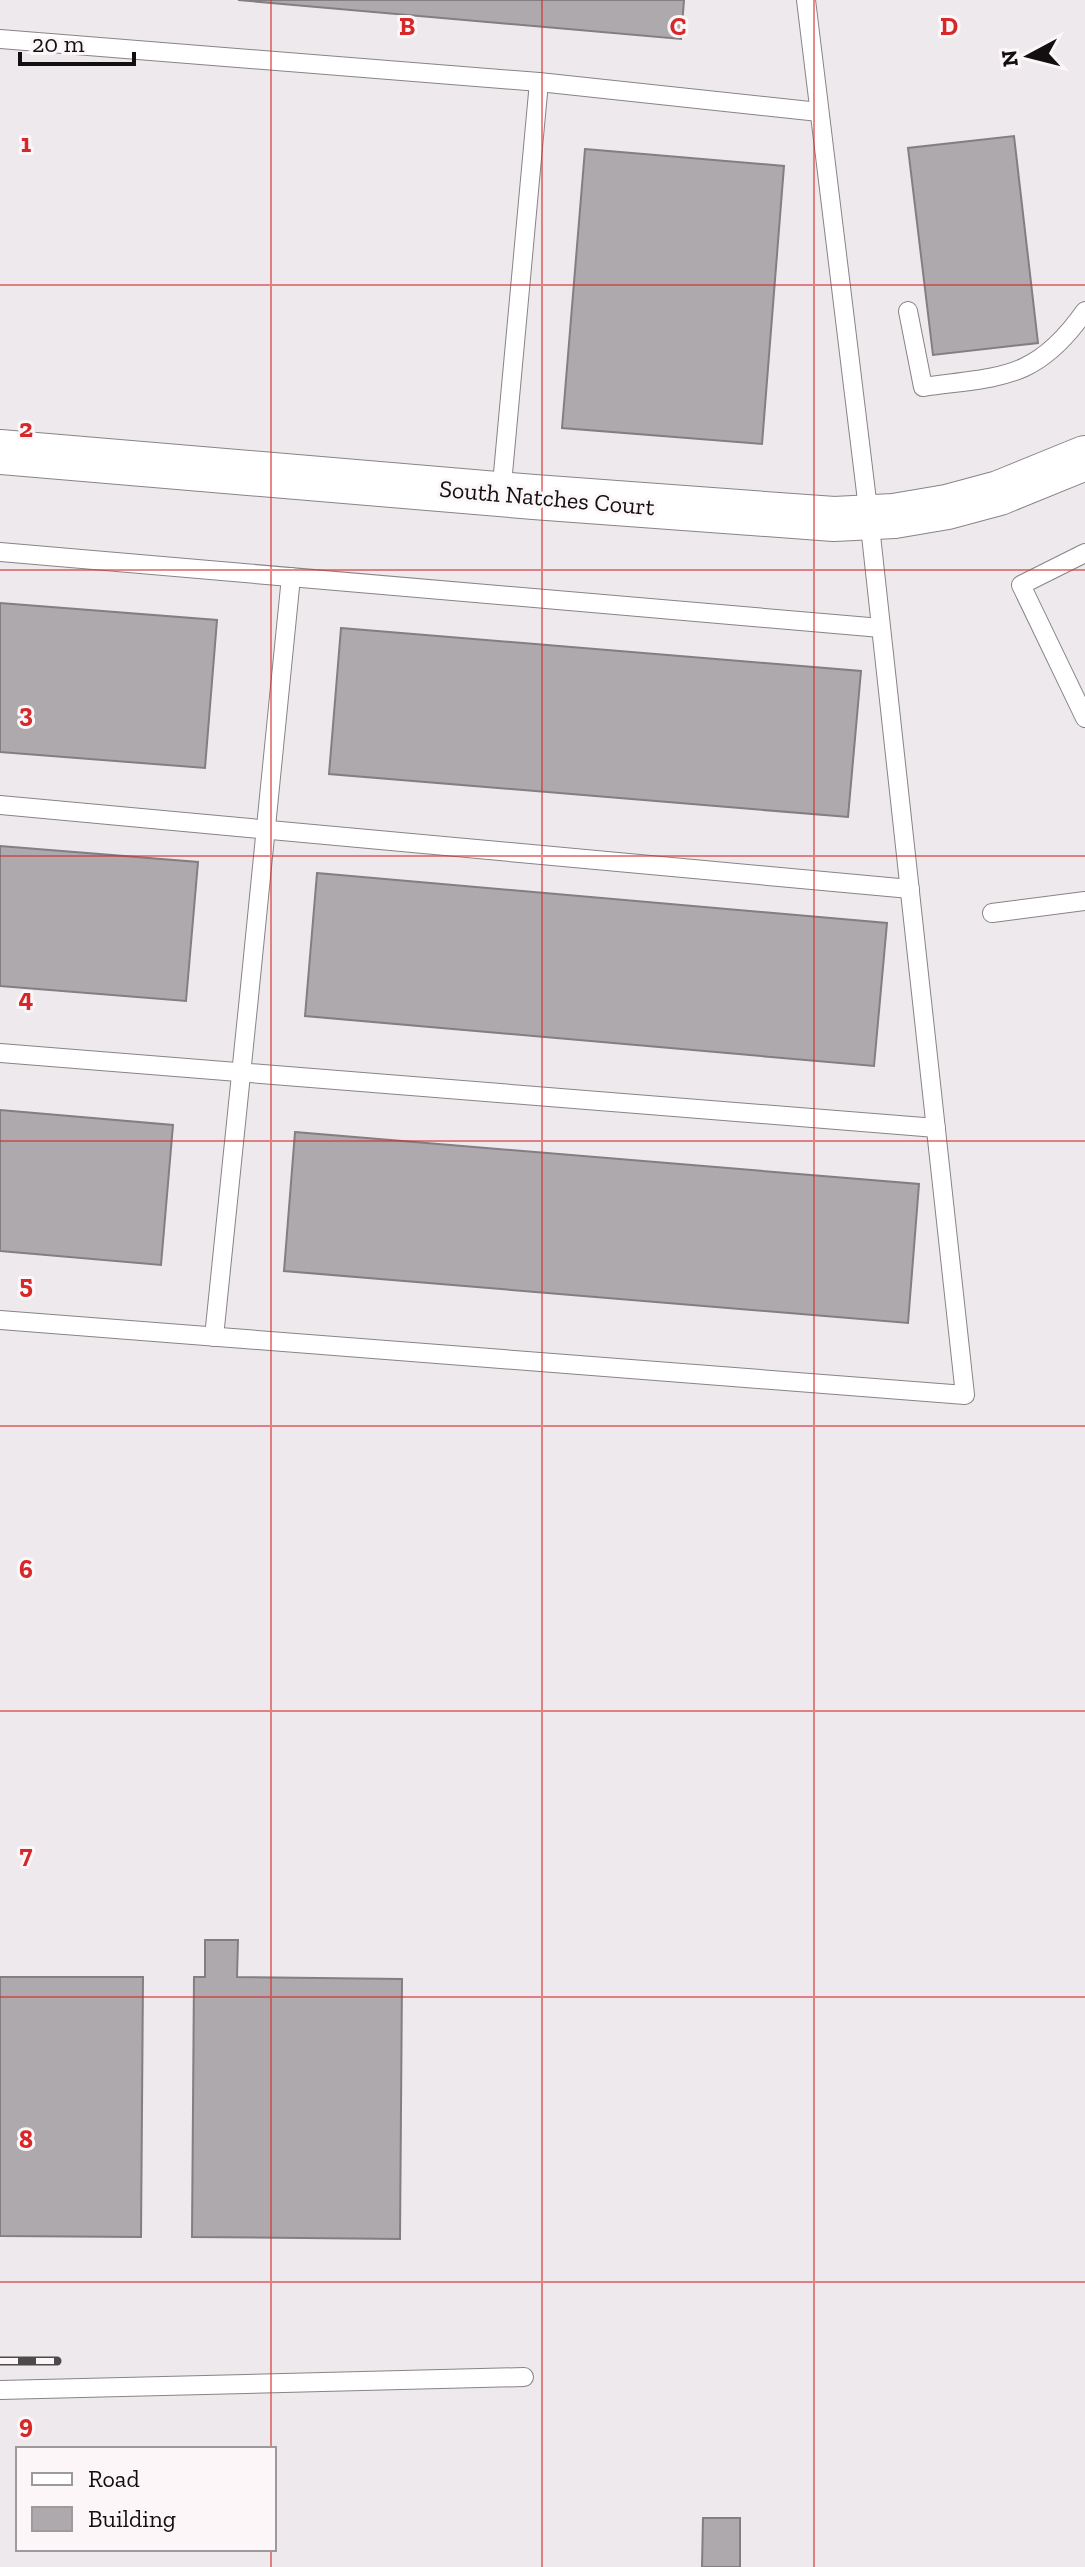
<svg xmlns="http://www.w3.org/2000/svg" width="1085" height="2567" font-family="'Zilla Slab',serif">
<rect width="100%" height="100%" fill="#eee9ec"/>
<!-- building -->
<g fill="#aea9ac" stroke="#837e81" stroke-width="2">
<polygon points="238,0 684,0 681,39"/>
<polygon points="1014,136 1038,343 933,355 908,148"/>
<polygon points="585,149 784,166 762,444 562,428"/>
<polygon points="0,603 217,620 205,768 0,752"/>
<polygon points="341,628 861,671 848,817 329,774"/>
<polygon points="0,846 198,862 186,1001 0,986"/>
<polygon points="317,873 887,923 874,1066 305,1016"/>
<polygon points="0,1110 173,1125 161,1265 0,1251"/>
<polygon points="295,1132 919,1184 908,1323 284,1271"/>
<polygon points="205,1940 238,1940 237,1977 402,1979 400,2239 192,2237 194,1977 205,1977"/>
<polygon points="0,1977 143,1977 141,2237 0,2236"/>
<polygon points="703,2518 740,2518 740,2567 702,2567"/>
</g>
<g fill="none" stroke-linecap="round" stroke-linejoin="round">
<defs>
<g id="service">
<polyline points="0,39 539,82 819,112"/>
<path d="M908 311 923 387C1001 376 1036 381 1085 311"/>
<polyline points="501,495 539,82"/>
<polyline points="0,552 881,628"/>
<polyline points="1085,553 1021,585 1085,718"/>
<polyline points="0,805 910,889"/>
<polyline points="992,913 1085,901"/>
<polyline points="0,1053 936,1128"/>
<polyline points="0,1320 965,1395 869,517 806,0"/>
<path d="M214 1337C242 1084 264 830 291 577"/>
<polyline points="0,2390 524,2377"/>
</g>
<polyline id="tertiary" points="0,452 534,497 834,519 894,516 947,507 999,493 1085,458"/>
</defs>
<!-- service casing -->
<use href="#service" stroke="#898386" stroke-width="20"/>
<!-- tertiary casing -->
<use href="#tertiary" stroke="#898386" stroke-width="46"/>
<!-- service -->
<use href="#service" stroke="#fff" stroke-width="18"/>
<!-- tertiary -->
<use href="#tertiary" stroke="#fff" stroke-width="44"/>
<defs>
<polyline id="rail" points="0,2361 57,2361"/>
</defs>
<!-- rail casing -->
<use href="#rail" stroke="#4c4a4b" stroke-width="9"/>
<!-- rail -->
<use href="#rail" stroke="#fcf6f9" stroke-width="6" stroke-dasharray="18" stroke-linecap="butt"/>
</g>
<!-- grid -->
<path fill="none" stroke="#d62828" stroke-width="2" stroke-opacity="0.55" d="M271 0V2449M542 0V2567M814 0V2567M0 285H1085M0 570H1085M0 856H1085M0 1141H1085M0 1426H1085M0 1711H1085M0 1997H1085M0 2282H1085M271 2549V2567"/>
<g text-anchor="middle" stroke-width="6" stroke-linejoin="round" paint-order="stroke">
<!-- street labels -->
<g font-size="24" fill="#110f10" stroke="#fcf6f9">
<text transform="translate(547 498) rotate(5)" y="8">South Natches Court</text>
</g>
</g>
<g font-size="26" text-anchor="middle" font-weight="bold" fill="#d62828" stroke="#fcf6f9" stroke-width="6" stroke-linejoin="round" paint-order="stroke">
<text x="407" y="35">B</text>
<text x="678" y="35">C</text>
<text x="949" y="35">D</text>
<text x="26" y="152">1</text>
<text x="26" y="437">2</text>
<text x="26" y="722">3</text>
<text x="26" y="1007">4</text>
<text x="26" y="1293">5</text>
<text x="26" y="1578">6</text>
<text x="26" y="1863">7</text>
<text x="26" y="2148">8</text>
<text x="26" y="2433">9</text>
</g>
<!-- legend -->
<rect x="16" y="2447" width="260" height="104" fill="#fcf6f9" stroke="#9e9a9c" stroke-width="2"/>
<rect x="32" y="2473" width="40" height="12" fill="#ffffff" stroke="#9e9a9c" stroke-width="2"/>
<text x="88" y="2487" font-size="24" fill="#110f10">Road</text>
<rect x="32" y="2507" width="40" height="24" fill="#aea9ac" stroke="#9e9a9c" stroke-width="2"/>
<text x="88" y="2527" font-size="24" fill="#110f10">Building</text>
<!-- north arrow -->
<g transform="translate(1029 56) rotate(263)" stroke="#fcf6f9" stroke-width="6" paint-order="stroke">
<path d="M0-6L14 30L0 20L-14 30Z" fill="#110f10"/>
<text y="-12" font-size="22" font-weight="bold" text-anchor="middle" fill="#110f10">N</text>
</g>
<!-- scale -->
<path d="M20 52v12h114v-12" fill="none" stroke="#110f10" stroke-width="4"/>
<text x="32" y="52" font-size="24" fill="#110f10" stroke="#fcf6f9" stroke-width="6" paint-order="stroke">20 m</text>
</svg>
